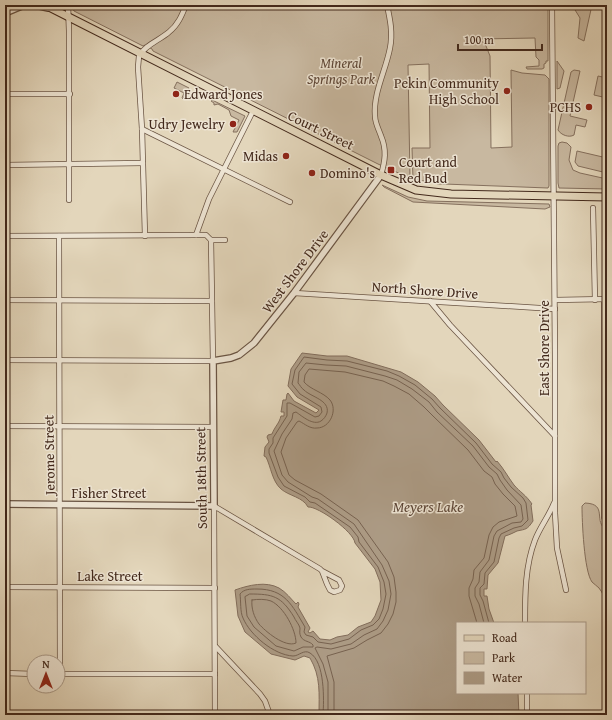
<svg xmlns="http://www.w3.org/2000/svg" width="612" height="720" font-family="'Gentium Book Plus',serif">
<rect width="100%" height="100%" fill="#e3d6bb"/>
<filter id="stains"><feTurbulence type="fractalNoise" baseFrequency=".005" numOctaves="4"/><feColorMatrix values="0 0 0 0 .2 0 0 0 0 .09 0 0 0 0 .02 0 0 0 .5 -.17"/></filter>
<radialGradient id="worn" r=".72"><stop offset=".6" stop-color="#630" stop-opacity="0"/><stop offset="1" stop-color="#630" stop-opacity=".3"/></radialGradient>
<!-- green -->
<g fill="#c8b8a0" stroke="#85705e">
<polygon points="66,5 548,5 548,61 546,61 546,63 544,64 544,68 542,69 527,69 526,67 539,66 539,60 536,57 535,38 480,39 486,46 490,56 491,148 512,147 511,70 522,73 545,75 549,79 549,186 548,188 444,184 437,184 437,180 430,180 429,182 413,179 412,148 430,148 429,64 408,65 410,178 378,164 153,51 152,49 145,45 143,46 74,11 73,9"/>
<polygon points="572,5 592,5 584,41 578,38 580,18"/>
<polygon points="557,61 564,71 560,88 557,89"/>
<path d="M574 70 580 71 570 116 587 120 585 127 576 125 574 135C569 138 561 135 558 130L571 72Z"/>
<polygon points="598,76 607,78 607,98 594,95"/>
<polygon points="177,82 189,88 183,99 182,98 184,93 174,88"/>
<polygon points="212,100 245,116 237,132 233,132 239,120 231,116 229,110 218,104 214,105 214,103 211,101"/>
<polygon points="562,142 567,143 571,147 569,160 573,170 580,173 607,179 607,189 559,188 558,183 558,146 559,143"/>
<polygon points="577,151 607,158 607,173 578,166 575,162"/>
<polygon points="382,185 408,197 427,201 549,204 550,207 545,209 413,202 384,187"/>
<path d="M585 503C609 504 592 522 607 530V605C605 599 603 593 599 588 597 586 594 584 592 582 584 571 582 521 582 506Z"/>
</g>
<!-- water -->
<path fill="#ac9b85" stroke="#826d5b" d="M302 353 327 356H347L401 372 418 382 435 396 443 405 479 440 496 462 497 461C504 469 508 477 514 485 520 492 526 495 532 504L531 505 533 521C527 530 526 529 517 531 513 533 509 535 505 536L498 563 488 575 487 589H484V596H487L489 609 494 623H457V693H518L519 715H319C319 693 321 677 310 658L304 656 295 660 271 654 245 632 238 616 235 590C249 585 266 581 279 588 286 592 291 599 296 604L298 602 299 604 298 607 310 628 308 632 310 633 313 631 320 639 330 640 337 637 348 635 358 627 371 622 375 616 381 600 380 582 375 569 355 543C354 532 318 506 308 507 303 497 289 496 281 489 272 481 271 467 266 457L264 456 265 447 269 442 267 437 268 435 272 434C275 426 279 424 281 416H284V412H281L283 400H286L287 394 288 393 294 401 316 413 319 410 297 397 288 386 291 369Z"/>
<g fill="none" stroke-linecap="round" stroke-linejoin="round">
<!-- shore -->
<g stroke="#776250" stroke-width="1">
<path d="M250 594C273 594 281 596 294 617 295 620 299 624 300 628 300 631 299 633 301 637 304 642 310 641 313 645V647H303L294 651 276 646 254 627 247 616 245 597Z"/>
<path d="M252 600C258 599 266 599 271 601 284 607 296 630 296 643 285 648 265 631 259 624 254 617 251 608 252 600Z"/>
<path d="M323 715C324 700 325 662 310 653 304 649 299 656 293 656 274 655 250 635 243 618 240 612 241 601 240 594 244 589 250 589 257 589 285 589 292 605 305 627L304 632 306 635 313 637 318 642 331 644 349 639 361 630 373 625 379 619 383 609 386 594 384 582 378 567 359 542 358 537 350 527 315 503 310 502 305 497 284 486 278 477 269 453V449L273 443V438L287 416V403H290L315 417 319 416 322 412 321 407 300 394 292 384 295 370 304 357 327 360 347 361 387 371 399 376 415 385 432 399 440 408 476 443 492 464 501 472 504 478 511 487 523 498 526 503 528 520 522 526 514 528 501 534 499 538 494 562 485 573 484 584 480 588V595L483 601 489 623"/>
<path d="M328 715V682L323 664 315 648 317 647 331 649 351 644 364 635 377 629 383 621 388 610 391 594 389 581 382 565 354 524 318 499 312 497 288 482 282 475 274 451 282 434 292 419 293 413 296 412C302 416 313 426 321 421 324 419 326 416 327 413 330 400 311 397 304 390 301 388 300 385 298 383L299 372 306 363 326 365 346 366 385 376 397 380 412 389 429 402 437 412 473 446 489 467 497 474 500 480 507 490 521 505 523 519 521 522 512 523 497 531 494 536 489 560 480 572 479 582 475 588V596L479 604 484 623"/>
<path d="M334 715V682L327 656 354 648 367 640 381 633 388 624 393 614 396 602V592L394 577 388 562 358 520 321 494 295 480 289 475 281 452 286 438 297 422 299 421C305 424 310 429 317 428 330 428 338 410 330 400 323 392 311 390 304 382L305 375 309 369 345 372 383 381 394 386 409 394 424 407 433 416 468 450 484 471 492 477 495 484 503 494 515 506 517 516 499 522 493 527 489 535 484 558 474 570 473 579 469 588V596L477 623"/>
</g>
<defs>
<g id="minor">
<polyline points="68,5 69,31 69,200"/>
<polyline points="552,5 555,355 555,513 557,548 566,590"/>
<polyline points="5,94 70,94"/>
<polyline points="142,129 290,202"/>
<polyline points="5,165 143,163"/>
<path d="M381 175C385 161 387 150 381 136 379 130 375 123 375 116 373 93 386 70 390 48 393 33 390 19 387 5"/>
<polyline points="593,208 595,300"/>
<polyline points="196,235 209,199 253,111"/>
<polyline points="5,236 196,235 206,235 211,240"/>
<polyline points="59,236 60,674"/>
<path d="M145 236 142 129 138 67 139 56C145 45 160 40 169 32 178 25 182 15 186 5"/>
<polyline points="211,240 225,240"/>
<polyline points="294,293 555,309"/>
<polyline points="604,299 604,517 607,525"/>
<polyline points="5,300 212,301"/>
<polyline points="555,300 607,299"/>
<polyline points="430,301 450,325 555,436"/>
<polyline points="5,360 213,361 211,240"/>
<polyline points="5,426 213,427"/>
<polyline points="5,587 215,588"/>
<path d="M525 623C525 595 525 566 535 540 540 527 549 516 554 503"/>
<polyline points="216,647 260,694 265,701 270,715"/>
<polyline points="5,673 34,674"/>
<polyline points="58,674 215,674"/>
<polyline points="527,693 527,715"/>
<polyline points="215,715 214,506 320,569 322,571 327,584 330,590 334,592 340,590 342,586 339,580 322,571"/>
</g>
<g id="tertiary">
<polyline points="36,5 48,8"/>
<polyline points="5,13 24,5"/>
<polyline points="5,504 214,506 213,361 231,358 239,355 254,343 294,293 381,175"/>
</g>
<polyline id="primary" points="45,5 381,175 416,190 451,194 607,197"/>
</defs>
<!-- minor casing -->
<use href="#minor" stroke="#6a5443" stroke-width="6"/>
<!-- tertiary casing -->
<use href="#tertiary" stroke="#6a5443" stroke-width="8"/>
<!-- primary casing -->
<use href="#primary" stroke="#42281b" stroke-width="9"/>
<!-- minor -->
<use href="#minor" stroke="#ede4d3" stroke-width="4.5"/>
<!-- tertiary -->
<use href="#tertiary" stroke="#ede4d3" stroke-width="5.5"/>
<!-- primary -->
<use href="#primary" stroke="#e3d6bb" stroke-width="7"/>
</g>
<!-- markers -->
<g fill="#8f2418" stroke="#ede4d3" stroke-width="1.5">
<circle cx="507" cy="91" r="4"/>
<circle cx="176" cy="94" r="4"/>
<circle cx="589" cy="107" r="4"/>
<circle cx="233" cy="124" r="4"/>
<circle cx="286" cy="156" r="4"/>
<rect x="387" y="166" width="8" height="8" rx="2"/>
<circle cx="312" cy="173" r="4"/>
</g>
<g text-anchor="middle" stroke-width="3" stroke-linejoin="round" paint-order="stroke">
<!-- park labels -->
<g font-size="14" font-style="italic" fill="#5d4536" stroke="#ede4d3">
<text x="341" y="68">Mineral<tspan x="341" dy="16">Springs Park</tspan></text>
</g>
<!-- poi labels -->
<g font-size="14" fill="#42281b" stroke="#ede4d3" text-anchor="end">
<text x="499" y="88">Pekin Community<tspan x="499" dy="16">High School</tspan></text>
<text x="184" y="99" text-anchor="start">Edward Jones</text>
<text x="581" y="112">PCHS</text>
<text x="225" y="129">Udry Jewelry</text>
<text x="278" y="161">Midas</text>
<text x="399" y="167" text-anchor="start">Court and<tspan x="399" dy="16">Red Bud</tspan></text>
<text x="320" y="178" text-anchor="start">Domino's</text>
</g>
<!-- street labels -->
<g font-size="14" fill="#42281b" stroke="#ede4d3">
<text transform="translate(321 130) rotate(26)" y="5">Court Street</text>
<text transform="translate(295 271) rotate(-53)" y="5">West Shore Drive</text>
<text transform="translate(425 290) rotate(4)" y="5">North Shore Drive</text>
<text transform="translate(544 348) rotate(-90)" y="5">East Shore Drive</text>
<text transform="translate(49 455) rotate(-91)" y="5">Jerome Street</text>
<text transform="translate(201 478) rotate(-91)" y="5">South 18th Street</text>
<text x="109" y="498">Fisher Street</text>
<text x="110" y="581">Lake Street</text>
</g>
<!-- water labels -->
<g font-size="15" font-style="italic" fill="#5c4536" stroke="#ede4d3">
<text x="428" y="512">Meyers Lake</text>
</g>
</g>
<!-- margin -->
<rect width="612" height="720" fill="none" stroke="#e3d6bb" stroke-width="20"/>
<rect x="6" y="6" width="600" height="708" fill="none" stroke="#42281b" stroke-width="2"/>
<rect x="10" y="10" width="592" height="700" fill="none" stroke="#42281b"/>
<!-- legend -->
<rect x="456" y="622" width="130" height="72" fill="#ede4d3" stroke="#a99989"/>
<rect x="464" y="635" width="20" height="6" fill="#e3d6bb" stroke="#a99989"/>
<text x="492" y="642" font-size="12" fill="#42281b">Road</text>
<rect x="464" y="652" width="20" height="12" fill="#c8b8a0" stroke="#a99989"/>
<text x="492" y="662" font-size="12" fill="#42281b">Park</text>
<rect x="464" y="672" width="20" height="12" fill="#ac9b85" stroke="#a99989"/>
<text x="492" y="682" font-size="12" fill="#42281b">Water</text>
<!-- north arrow -->
<g transform="translate(46 674)"><circle r="19" fill="#ede4d3" stroke="#a99989"/>
<path d="M0-3L7 15L0 10L-7 15Z" fill="#8f2418"/>
<text y="-6" font-size="11" font-weight="bold" text-anchor="middle" fill="#42281b">N</text>
</g>
<!-- scale -->
<path d="M458 44v6h84v-6" fill="none" stroke="#42281b" stroke-width="2"/>
<text x="464" y="44" font-size="12" fill="#42281b" stroke="#ede4d3" stroke-width="3" paint-order="stroke">100 m</text>
<rect width="100%" height="100%" filter="url(#stains)"/>
<rect width="100%" height="100%" fill="url(#worn)"/>
</svg>
